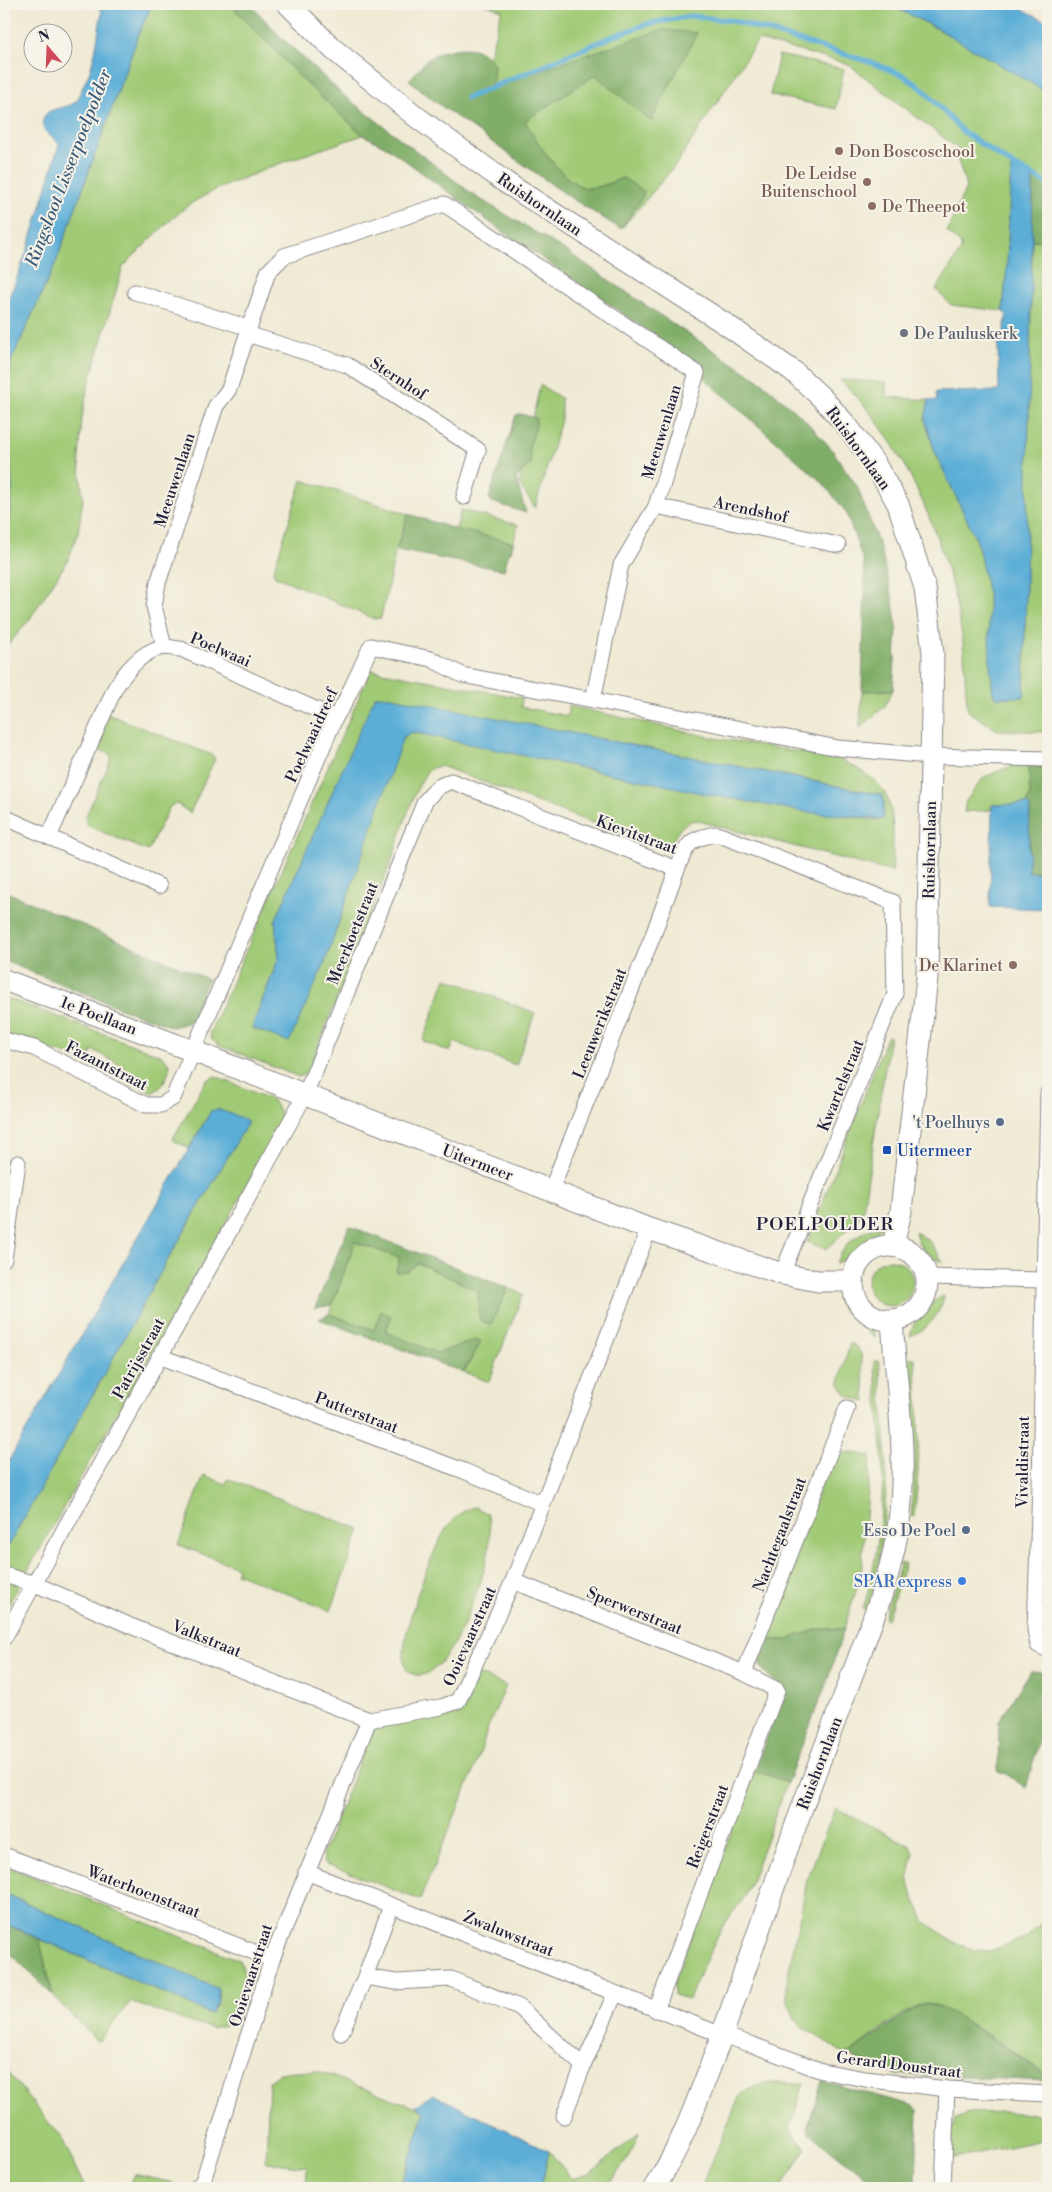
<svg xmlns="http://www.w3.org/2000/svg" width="1052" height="2192" font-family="'Libre Bodoni',serif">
<rect width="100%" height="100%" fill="#f7f3e8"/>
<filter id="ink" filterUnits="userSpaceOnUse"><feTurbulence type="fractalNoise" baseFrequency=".02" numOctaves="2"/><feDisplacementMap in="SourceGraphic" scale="10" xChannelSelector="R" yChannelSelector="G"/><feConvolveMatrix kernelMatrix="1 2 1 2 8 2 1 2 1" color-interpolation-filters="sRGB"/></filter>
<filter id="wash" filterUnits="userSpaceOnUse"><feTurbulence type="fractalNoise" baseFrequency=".0096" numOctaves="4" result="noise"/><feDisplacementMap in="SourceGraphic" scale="20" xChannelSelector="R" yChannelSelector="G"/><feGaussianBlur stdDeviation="1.12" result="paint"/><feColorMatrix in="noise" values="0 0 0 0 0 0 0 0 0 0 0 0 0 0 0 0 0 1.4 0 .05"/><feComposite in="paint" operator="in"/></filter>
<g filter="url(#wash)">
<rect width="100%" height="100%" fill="#efead3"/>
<!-- green -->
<g fill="#a0ca76" stroke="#617658" fill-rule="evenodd">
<polygon points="154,4 230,4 304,81 363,135 281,163 217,189 188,205 161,229 123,267 87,390 82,418 79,458 83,499 78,533 68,560 29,620 4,650 4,538 8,526 12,488 6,406 11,361 56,262 139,33 150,9"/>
<path d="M484 4H887C943 29 995 62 1048 93V184L1011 164 1007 267 1003 311 951 305 936 290 961 250V244L947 232 966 187 958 160 962 152 848 64 758 40 675 166 621 229 642 196 623 178C613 181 601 188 590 188 566 189 535 140 524 121L595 75 697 33 509 80 491 88 494 66 489 56 502 10Z"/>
<polygon points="779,55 844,69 836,109 770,95"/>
<path d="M1032 240 1048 241V732L997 730 968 711C964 686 966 661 962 636 949 548 906 441 840 380L886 382V397L929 400 925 419 935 452 977 541 988 594 990 663 993 693 996 697H1024Z"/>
<polygon points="540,385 561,398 561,420 535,508 519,484"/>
<polygon points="302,480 408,514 396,550 381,618 374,619 275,576 273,572"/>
<polygon points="461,510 518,525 511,552 454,537"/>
<path d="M371 670 522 698 521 707 567 716 569 706 715 738 837 758C854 766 877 778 886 795 896 816 893 850 892 872L695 820C671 826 680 847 656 847L441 766C438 767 433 767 430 769 417 779 400 836 394 854L308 1072 299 1077 220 1046 211 1039 210 1032ZM376 696 391 697 882 795 884 801 883 819 877 820C720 802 567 763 412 732L403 737 397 751 324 965 252 1027 279 957 275 921Z"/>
<polygon points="893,690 885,706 860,728 862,691"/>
<polygon points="107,714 212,755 215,759 190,813 177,804 170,806 148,851 88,826 85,818 111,759 111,755 93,746"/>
<polygon points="1011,766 1029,766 1030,794 1027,804 992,805 991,810 964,812 966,801 984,777"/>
<polygon points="446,978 535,1013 516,1065 454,1042 450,1052 423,1041"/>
<path d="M4 997 163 1056 170 1065C167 1078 164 1087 152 1093L141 1087 144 1078 93 1050 87 1061 4 1035Z"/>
<polygon points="890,1036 863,1210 856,1221 826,1249 807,1242 887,1037"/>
<path d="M215 1076 272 1100C281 1110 281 1117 279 1130L4 1612V1554L167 1261 247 1124 211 1111 189 1148 172 1140 206 1081Z"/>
<path d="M881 1226C877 1238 849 1260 836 1263 845 1242 859 1232 881 1226Z"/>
<path d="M915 1231 930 1242 943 1262C927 1257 918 1247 915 1231Z"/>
<polygon points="355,1242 400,1258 396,1271 408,1271 418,1263 478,1291 480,1320 490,1325 508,1288 523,1294 489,1382 464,1372 481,1342 476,1340 438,1354 386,1332 381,1311 374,1330 329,1314"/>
<circle cx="890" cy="1283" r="23"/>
<path d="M944 1296C941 1314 927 1330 910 1336 913 1320 929 1301 944 1296Z"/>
<path d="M836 1298C850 1303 871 1324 876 1338 867 1334 865 1327 858 1321 849 1313 840 1311 836 1298Z"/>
<polygon points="850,1343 857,1347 861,1354 866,1402 846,1395 839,1382"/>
<path d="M909 1358H915C919 1412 921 1463 914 1517L911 1516 915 1451Z"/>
<path d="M874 1361H879C888 1451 892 1521 868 1611L863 1609C878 1559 885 1502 882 1449 880 1420 877 1390 874 1361Z"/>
<polygon points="849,1452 871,1456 861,1575 844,1629 819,1629 784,1640 761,1640 827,1470 838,1455"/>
<polygon points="204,1475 226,1484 228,1479 360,1529 331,1611 236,1573 238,1567 178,1545"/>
<path d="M475 1507 487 1513C497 1542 480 1585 469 1612 462 1630 439 1680 416 1675 411 1674 406 1671 405 1666 397 1640 431 1552 446 1529 454 1519 463 1509 475 1507Z"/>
<polygon points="901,1563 905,1564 887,1619 884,1617"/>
<polygon points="478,1674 506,1686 488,1727 478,1760 420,1900 324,1863 322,1855 373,1728 380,1722 450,1715 463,1708"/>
<polygon points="754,1772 769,1775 787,1783 746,1895 723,1926 701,1970 689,2000 674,1995 675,1979"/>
<path d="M835 1808 909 1845 914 1852 908 1879 912 1894 925 1922 956 1943 975 1950 990 1951 1027 1937 1043 1921 1048 1923V2076C1030 2063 944 2003 927 2003 914 2003 860 2045 846 2055L800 2025 795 2019 787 1999V1980L807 1880Z"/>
<polygon points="4,1865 239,1960 246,1974 226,2025 213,2028 198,2025 130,2002 100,2040 97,2041 53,1996 39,1939 211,2014 218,2001 218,1989 4,1893"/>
<polygon points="4,2067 62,2139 85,2188 4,2188"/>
<polygon points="318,2071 425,2111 400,2188 306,2188 307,2167 266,2162 269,2081 280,2073"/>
<path d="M804 2083 790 2128 796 2139 807 2147 781 2188H701L740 2095C759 2080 782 2083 804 2083Z"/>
<polygon points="1003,2112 1048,2115 1048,2139 949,2159 951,2133 955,2118 969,2113"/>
<path d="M639 2133C631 2155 620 2172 604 2188H541L549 2151 572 2179 589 2174Z"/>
<polygon points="134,2174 173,2183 171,2188 127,2188"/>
</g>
<!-- forest -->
<g fill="#80ae67" stroke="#516851">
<polygon points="230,4 250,4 278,34 343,95 475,196 565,250 673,324 763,383 803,418 830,447 857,486 880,548 892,596 897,629 893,690 862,691 865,583 863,560 846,512 823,483 704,378 702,368 495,226 388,148 363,135 304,81"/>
<path d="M662 30 697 33 651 121 595 75 525 121C535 140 566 189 590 188 601 188 613 181 623 178L644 191 643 196 621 229 571 198 437 103 409 80C416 73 423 63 431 57 447 47 486 41 493 65 495 72 492 81 492 88L509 80Z"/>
<polygon points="1033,176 1048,184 1048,241 1032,240"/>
<polygon points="520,414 536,418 536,427 529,447 531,464 520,473 516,479 526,513 492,502 489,498 516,415"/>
<polygon points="408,514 455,529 512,542 504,570 396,550"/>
<polygon points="1029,766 1048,767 1048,873 1028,873 1030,808 1027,804 1030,794"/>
<polygon points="4,891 208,979 190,1022 173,1027 133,1013 7,962 8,954 4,948"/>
<polygon points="349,1226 508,1288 491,1325 480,1320 478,1291 418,1263 408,1271 396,1272 400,1258 355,1242 332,1305 315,1308"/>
<polygon points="381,1311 391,1316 386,1332 437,1353 476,1340 481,1342 463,1372 319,1319 329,1314 374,1330"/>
<path d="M819 1629H844L827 1682 787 1783 769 1775 754 1772 781 1700 780 1686C763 1671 752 1664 761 1640H784Z"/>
<path d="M1048 1671C1048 1707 1037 1752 1026 1788L1006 1774 998 1772 999 1721 1030 1672Z"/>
<polygon points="4,1923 39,1939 53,1996 4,1947"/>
<polygon points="926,2003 940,2007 960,2018 1048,2076 1048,2081 897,2074 846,2055 913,2009"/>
<polygon points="822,2081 911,2105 918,2110 916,2188 872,2188 869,2180 809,2133 808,2125"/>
</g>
<!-- water -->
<g fill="#5caed7" stroke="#3f6889">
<path d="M95 4H154L150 9 139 33 56 262 11 361 6 406 12 488 8 527 4 538V309C28 256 43 200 59 144 53 135 38 132 44 117 48 106 70 110 77 100 80 96 81 90 83 86 96 63 97 37 102 11Z"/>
<polygon points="887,4 1012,4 1048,22 1048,93 935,27"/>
<polygon points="1011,164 1033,176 1032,240 1024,697 996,697 993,693 990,663 988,594 977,541 935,452 925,419 929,400 937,401 936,392 999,391 998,344 1002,341 1007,315 1003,311 1007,267"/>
<polygon points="375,696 391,697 882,795 884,801 883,819 805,812 711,795 412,732 403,737 324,965 289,1042 252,1028 279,957 275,921"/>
<polygon points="1027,804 1030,807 1028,872 1048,873 1048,909 990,907 992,805"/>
<polygon points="217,1109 247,1120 247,1124 167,1261 4,1554 4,1469 211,1111"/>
<polygon points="4,1893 218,1989 218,2001 211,2014 4,1923"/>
<polygon points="433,2094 549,2151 541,2188 400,2188 425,2112 416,2106"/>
</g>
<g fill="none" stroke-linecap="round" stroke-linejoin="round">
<!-- stream -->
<polyline stroke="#5caed7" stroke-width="5.5" points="467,98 611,37 647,24 691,16 734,21 870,62 903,75 923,89 962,131 1011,164 1048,184"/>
</g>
</g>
<g filter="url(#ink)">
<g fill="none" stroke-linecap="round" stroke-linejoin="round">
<defs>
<g id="street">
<polyline points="135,292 249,328"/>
<polyline points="247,334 347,365 478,450 464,497"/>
<polyline points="656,506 838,545"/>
<polyline points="164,647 154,606 158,583 213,415 216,406 229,389 268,272 284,256 444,204 697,373 656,506 621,565 593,700 838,748 930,756 1048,759"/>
<polyline points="4,817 159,886"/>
<path d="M49 837 115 688C126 671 143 649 165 647 169 647 176 649 181 649L335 718"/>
<polyline points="4,1040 34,1048 146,1105 161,1105 173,1098 335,718 345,702 371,646 431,659 462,675 593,700"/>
<polyline points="1048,1093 1040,1484 1035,1630 1038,1645 1048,1650"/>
<polyline points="551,1190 652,938 677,869"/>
<polyline points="4,1259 18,1163"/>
<polyline points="927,1277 1043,1280"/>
<polyline points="159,1356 464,1471 543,1504"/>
<polyline points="4,1575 35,1584 133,1627 369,1720"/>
<polyline points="513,1581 744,1673 777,1690 656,2010"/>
<path d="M4 1638 305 1095 425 801 438 787 451 781 677 869C687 844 689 838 717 834L893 902 895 994 782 1274"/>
<polyline points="744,1673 847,1408"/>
<polyline points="4,1855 272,1959"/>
<polyline points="306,1872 722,2035 753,2045 822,2071 865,2079 947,2089 1048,2094"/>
<polyline points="365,1977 396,1982 451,1979 519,2007 583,2066"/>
<polyline points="341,2033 365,1977 391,1906"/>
<polyline points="564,2116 583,2066 615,1994"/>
<polyline points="196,2188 203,2181 272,1959 369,1720 441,1707 458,1701 513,1581 649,1229"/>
<polyline points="943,2188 947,2089"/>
</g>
<g id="secondary">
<polyline points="288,4 333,49 418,118 505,182 727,325 793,371 822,398 848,427 875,464 898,504 925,588 933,653 927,978 901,1211 893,1246"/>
<polyline points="4,980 193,1051 649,1229 782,1274 818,1281 853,1281"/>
<circle cx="890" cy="1283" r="37"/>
<path d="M654 2188C682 2147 700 2093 718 2046 748 1964 775 1881 805 1800 822 1754 840 1708 857 1662 875 1614 895 1564 900 1513 907 1449 896 1384 892 1320"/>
</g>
</defs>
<!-- street casing -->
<use href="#street" stroke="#888687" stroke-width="17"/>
<!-- secondary casing -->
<use href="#secondary" stroke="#888687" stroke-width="23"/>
<!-- street -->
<use href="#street" stroke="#fff" stroke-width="15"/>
<!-- secondary -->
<use href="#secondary" stroke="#fff" stroke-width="21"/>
</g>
</g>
<!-- markers -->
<g fill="#8d6e63" stroke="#f7f3e8" stroke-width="2">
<circle cx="839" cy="151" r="5"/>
<circle cx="867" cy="182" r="5"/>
<circle cx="872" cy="206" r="5"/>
<circle cx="1013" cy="965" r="5"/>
</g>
<circle fill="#6b7280" stroke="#f7f3e8" stroke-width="2" cx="904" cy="333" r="5"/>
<g fill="#5c6f8a" stroke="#f7f3e8" stroke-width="2">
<circle cx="1000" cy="1122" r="5"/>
<circle cx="966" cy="1530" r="5"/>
</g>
<rect fill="#1a4fb4" stroke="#f7f3e8" stroke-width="2" x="882" y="1145" width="10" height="10" rx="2.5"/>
<circle fill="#3f7fe0" stroke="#f7f3e8" stroke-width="2" cx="962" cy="1581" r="5"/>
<g text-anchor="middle" stroke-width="4" stroke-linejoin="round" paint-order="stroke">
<!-- education labels -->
<g font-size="16" fill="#785e54" stroke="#f7f3e8" text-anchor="start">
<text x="849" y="157">Don Boscoschool</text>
<text x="857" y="179" text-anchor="end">De Leidse<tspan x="857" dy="18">Buitenschool</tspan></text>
<text x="882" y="212">De Theepot</text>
<text x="1003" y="971" text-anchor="end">De Klarinet</text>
</g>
<!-- street labels -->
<g font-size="16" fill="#22223b" stroke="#f7f3e8">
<text transform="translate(540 204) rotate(34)" y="6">Ruishornlaan</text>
<text transform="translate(399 378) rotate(33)" y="6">Sternhof</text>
<text transform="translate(661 432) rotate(-73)" y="6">Meeuwenlaan</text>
<text transform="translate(859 448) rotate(54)" y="6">Ruishornlaan</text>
<text transform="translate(174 480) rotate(-72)" y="6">Meeuwenlaan</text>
<text transform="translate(751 509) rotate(12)" y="6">Arendshof</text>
<text transform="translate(221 649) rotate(23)" y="6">Poelwaai</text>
<text transform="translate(311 735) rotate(-65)" y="6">Poelwaaidreef</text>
<text transform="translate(637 834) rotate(20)" y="6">Kievitstraat</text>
<text transform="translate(929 850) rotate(-89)" y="6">Ruishornlaan</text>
<text transform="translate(352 933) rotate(-68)" y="6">Meerkoetstraat</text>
<text transform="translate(99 1015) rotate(21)" y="6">1e Poellaan</text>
<text transform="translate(599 1023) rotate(-68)" y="6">Leeuwerikstraat</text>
<text transform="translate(107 1065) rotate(27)" y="6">Fazantstraat</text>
<text transform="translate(840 1085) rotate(-68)" y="6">Kwartelstraat</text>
<text transform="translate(478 1162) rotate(21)" y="6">Uitermeer</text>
<text transform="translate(138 1358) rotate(-61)" y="6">Patrijsstraat</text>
<text transform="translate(357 1412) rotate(21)" y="6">Putterstraat</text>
<text transform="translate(1022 1462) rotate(-89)" y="6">Vivaldistraat</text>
<text transform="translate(779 1534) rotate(-69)" y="6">Nachtegaalstraat</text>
<text transform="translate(635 1610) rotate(22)" y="6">Sperwerstraat</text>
<text transform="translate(469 1636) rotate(-66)" y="6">Ooievaarstraat</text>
<text transform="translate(207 1638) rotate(22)" y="6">Valkstraat</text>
<text transform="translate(819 1763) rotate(-69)" y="6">Ruishornlaan</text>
<text transform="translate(707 1826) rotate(-69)" y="6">Reigerstraat</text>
<text transform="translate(144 1891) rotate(21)" y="6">Waterhoenstraat</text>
<text transform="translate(509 1933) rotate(22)" y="6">Zwaluwstraat</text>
<text transform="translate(250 1975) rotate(-72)" y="6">Ooievaarstraat</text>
<text transform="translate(899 2064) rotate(7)" y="6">Gerard Doustraat</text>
</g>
<!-- worship labels -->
<g font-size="16" fill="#5b616d" stroke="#f7f3e8" text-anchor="start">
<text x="914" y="339">De Pauluskerk</text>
</g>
<!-- service labels -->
<g font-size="16" fill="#4e5e75" stroke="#f7f3e8" text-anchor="end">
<text x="990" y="1128">'t Poelhuys</text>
<text x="956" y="1536">Esso De Poel</text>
</g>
<!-- transit labels -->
<g font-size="16" fill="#164399" stroke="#f7f3e8" text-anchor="start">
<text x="897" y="1156">Uitermeer</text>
</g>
<!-- shop labels -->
<g font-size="16" fill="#366cbe" stroke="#f7f3e8" text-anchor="end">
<text x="952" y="1587">SPAR express</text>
</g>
<!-- water labels -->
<g font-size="18" font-style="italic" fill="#395a79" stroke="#f7f3e8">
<text transform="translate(68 168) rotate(-69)" y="6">Ringsloot Lisserpoelpolder</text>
</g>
<!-- neighbourhood labels -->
<g font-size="18" letter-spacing="1" fill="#22223b" stroke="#f7f3e8">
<text x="825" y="1230">POELPOLDER</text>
</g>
</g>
<!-- margin -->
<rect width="1052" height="2192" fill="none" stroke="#f7f3e8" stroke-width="20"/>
<!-- north arrow -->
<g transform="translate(48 48) rotate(341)"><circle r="24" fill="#f7f3e8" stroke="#a29fa3"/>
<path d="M0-4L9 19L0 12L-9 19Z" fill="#d1495b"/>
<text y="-8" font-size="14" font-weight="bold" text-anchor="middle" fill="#22223b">N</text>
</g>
</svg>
